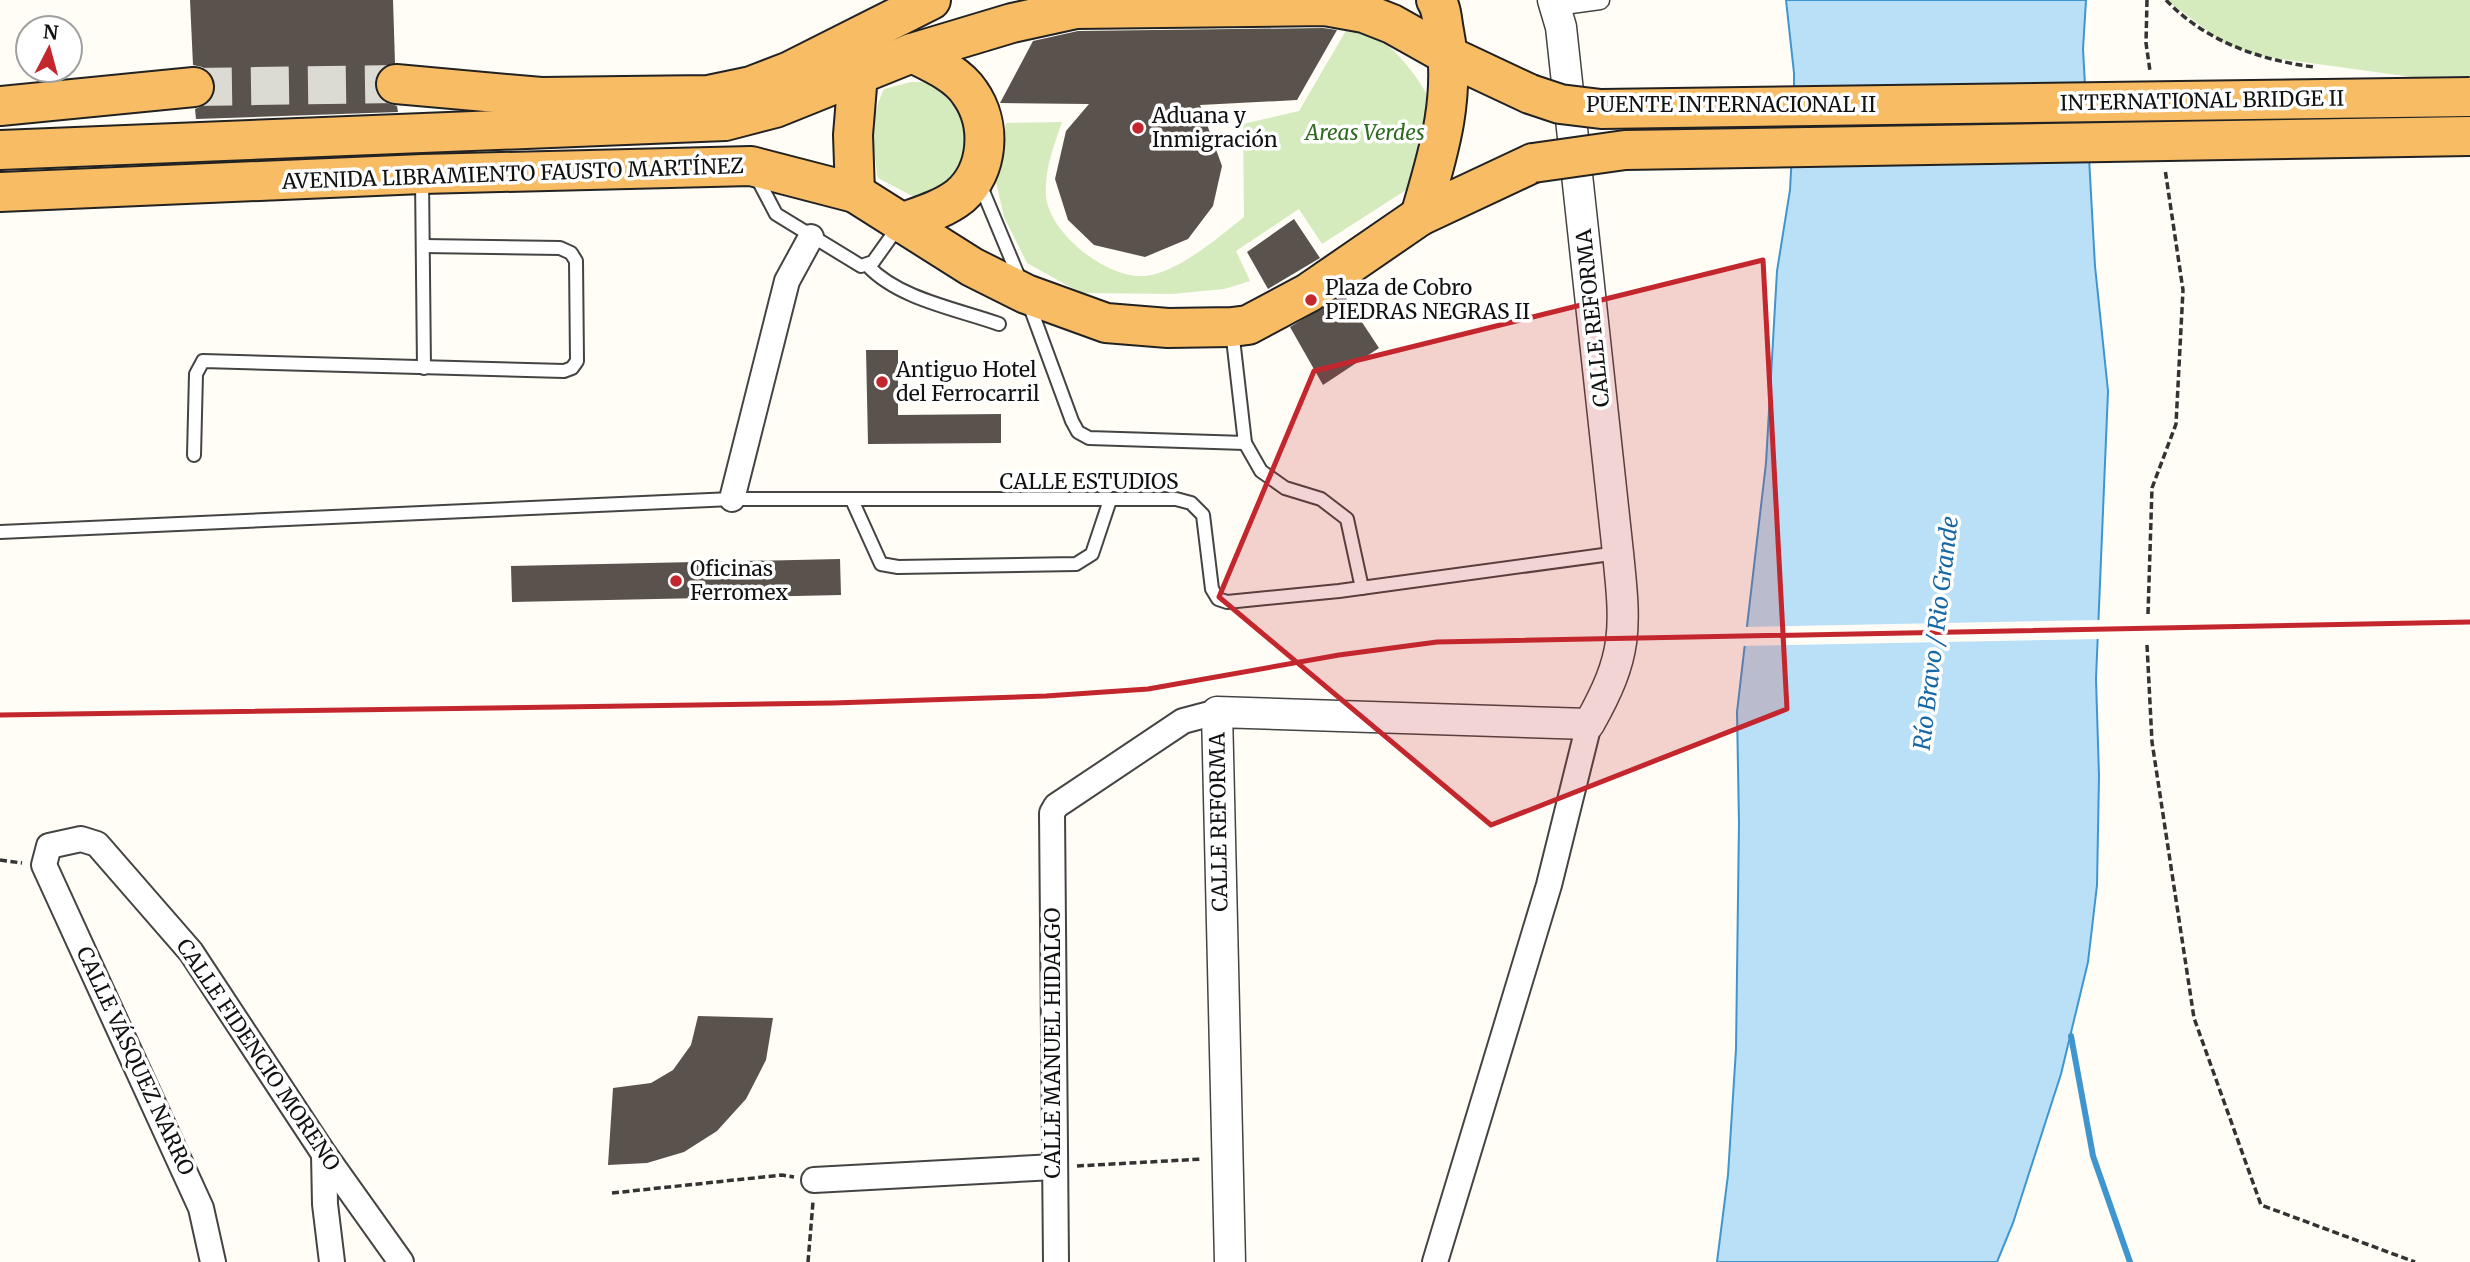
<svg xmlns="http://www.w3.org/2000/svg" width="2470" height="1262" font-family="Merriweather,serif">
<rect width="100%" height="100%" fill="#fffdf5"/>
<!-- green -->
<g fill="#d5ebbd">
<polygon points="2166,0 2470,0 2470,76 2412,77 2259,56 2224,43"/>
<path d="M1351 22C1376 25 1425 80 1431 105 1434 121 1433 138 1434 154L1406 190 1322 244 1299 209 1236 251 1250 281 1224 289 1172 294 1081 293 1027 263 1004 217 993 169 1006 123 1062 122C1054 145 1044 171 1046 196 1049 233 1106 278 1143 276 1175 275 1219 237 1244 217L1243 124 1299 111Z"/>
<path d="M911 82H931L965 111C967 162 967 162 931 199L916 198 878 178C873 145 869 120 884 89Z"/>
</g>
<!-- water -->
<polygon fill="#b9e0f7" stroke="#3f96cf" stroke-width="2" points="1786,0 2086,0 2083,49 2095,266 2108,391 2096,679 2099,776 2097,885 2088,962 2061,1074 2013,1223 1997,1262 1717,1262 1728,1175 1736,1049 1739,823 1737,712 1766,463 1777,271 1790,190 1794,117 1794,73"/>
<!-- pier -->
<polygon fill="#fffdf5" points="2102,620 2101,639 1741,646 1743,627"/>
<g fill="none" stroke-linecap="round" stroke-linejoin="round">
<!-- stream -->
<polyline stroke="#3f96cf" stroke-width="6" points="2071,1036 2093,1156 2130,1262"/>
</g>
<!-- building -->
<g fill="#5a524d">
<polygon points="190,0 393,0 395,63 379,71 374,83 377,94 384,102 397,106 398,112 196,119 195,109 207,104 214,97 216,86 211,74 202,67 193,65"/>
<polygon points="1323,28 1337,30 1297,100 1200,105 1222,166 1213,206 1188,239 1145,257 1094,245 1068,220 1055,179 1066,131 1089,104 1000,103 1033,41 1078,31"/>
<polygon points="1294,219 1320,258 1268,289 1247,252"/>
<polygon points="1344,295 1379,348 1323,385 1290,327"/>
<polygon points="866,350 898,350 898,415 1001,414 1001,443 868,444"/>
<polygon points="840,559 841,595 512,602 511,566"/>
<polygon points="698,1016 773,1018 766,1060 746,1099 717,1131 684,1152 647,1163 608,1165 613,1088 651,1083 673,1070 691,1045"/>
</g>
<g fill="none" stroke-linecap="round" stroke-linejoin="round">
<!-- trunk-tunnel -->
<polyline stroke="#dbdad3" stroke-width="38" stroke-dasharray="38 19" stroke-linecap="butt" points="194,87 396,84"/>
<defs>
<g id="service">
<polyline points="756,176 776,214 861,266 873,262 898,227"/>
<polyline points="422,178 424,368"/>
<polyline points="980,184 1020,280"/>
<path d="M868 266C899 299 957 309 999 324"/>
<polyline points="1029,304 1072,421 1078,432 1089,438 1245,443 1232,330"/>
<polyline points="1245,443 1261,471 1285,488 1321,499 1347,519 1362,588"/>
<polyline points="194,455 196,374 203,361 564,371 572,368 577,361 576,261 571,253 560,248 423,246"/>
<polyline points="852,500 881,564 898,567 1076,564 1092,554 1110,500"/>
<polyline points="0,532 732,499 1176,499 1191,503 1203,515 1212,589 1218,599 1227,602 1339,591 1618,553"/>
</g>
<polyline id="pedestrian" points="1556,6 1600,0"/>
<g id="minor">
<polyline points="732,499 787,281 811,237"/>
<polyline points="324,1154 325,1204 332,1262"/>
<polyline points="814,1180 1054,1167"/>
<polyline points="213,1262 201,1208 44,865 49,846 81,839 97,844 191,952 324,1154 401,1262"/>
<polyline points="1056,1262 1052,813 1056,806 1183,721 1217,712"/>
<polyline points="1435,1262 1549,885 1589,724"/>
</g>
<path id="tertiary" d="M1230 1262 1217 712 1589 724C1628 655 1626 630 1618 553L1561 27 1553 0"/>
<g id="trunk">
<polyline points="396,84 541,97 708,95 751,86 790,71 931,0"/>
<polyline points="0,106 194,87"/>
<polyline points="0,150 725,121 775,108 912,53 1012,23 1076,9 1325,6 1364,13 1392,24 1449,56 1530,94"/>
<polyline points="0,192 422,174 751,166 855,193 972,267 1026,294 1106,323 1168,328 1232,327 1248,325 1308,293 1420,216 1533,163"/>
<polyline points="855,193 853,135 858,74"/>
<path d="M1420 216C1438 155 1457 96 1444 31 1442 21 1442 9 1436 0"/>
<path d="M901 223C920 216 944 209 960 196 989 171 992 124 970 93 958 74 932 63 912 53"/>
</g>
</defs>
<!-- service casing -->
<use href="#service" stroke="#444" stroke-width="16"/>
<!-- pedestrian casing -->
<use href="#pedestrian" stroke="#444" stroke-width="21"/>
<!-- minor casing -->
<use href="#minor" stroke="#444" stroke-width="28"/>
<!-- tertiary casing -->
<use href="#tertiary" stroke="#444" stroke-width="33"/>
<!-- trunk casing -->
<use href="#trunk" stroke="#222" stroke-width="42"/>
<!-- path -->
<g stroke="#333" stroke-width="3.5" stroke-dasharray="7 3.5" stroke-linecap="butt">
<polyline points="2147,0 2146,43 2150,71"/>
<path d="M2166 0C2205 41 2259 60 2314 67"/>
<polyline points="2148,614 2152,488 2176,424 2183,290 2165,169"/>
<polyline points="2147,645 2152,742 2194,1018 2261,1205 2415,1262"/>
<polyline points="0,860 22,863"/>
<polyline points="1077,1166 1202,1159"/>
<polyline points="612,1193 782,1175 794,1177"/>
<polyline points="808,1262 813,1202"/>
</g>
<!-- service -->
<use href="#service" stroke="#fff" stroke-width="12"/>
<!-- pedestrian -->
<use href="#pedestrian" stroke="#fff" stroke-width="18"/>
<!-- minor -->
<use href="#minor" stroke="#fff" stroke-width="24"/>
<!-- tertiary -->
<use href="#tertiary" stroke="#fff" stroke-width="30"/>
<!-- trunk -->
<use href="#trunk" stroke="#f7bc64" stroke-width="38"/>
<!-- rail -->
<polyline stroke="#c4262e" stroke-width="5" points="0,715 833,703 1046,696 1148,689 1339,655 1437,642 2470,622"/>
<defs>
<g id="trunk-bridge">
<polyline points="1530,94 1560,104 1601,109 2470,97"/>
<polyline points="1533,163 1625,150 2470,136"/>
</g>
</defs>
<!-- trunk-bridge casing -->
<use href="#trunk-bridge" stroke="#222" stroke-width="42" stroke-linecap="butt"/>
<!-- trunk-bridge -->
<use href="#trunk-bridge" stroke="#f7bc64" stroke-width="38"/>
</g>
<!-- marked area -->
<path fill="#c4262e" fill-opacity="0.2" stroke="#c4262e" stroke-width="5" stroke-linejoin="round" d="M1763 260 1787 709 1491 825 1219 597 1314 371Z"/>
<!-- markers -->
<g fill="#c4262e" stroke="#fff" stroke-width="2.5">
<circle cx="1138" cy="128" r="7"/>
<circle cx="1311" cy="300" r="7"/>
<circle cx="882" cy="382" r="7"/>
<circle cx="676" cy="581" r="7"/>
</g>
<g text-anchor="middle" stroke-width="7" stroke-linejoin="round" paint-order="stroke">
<!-- street labels -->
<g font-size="21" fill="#111" stroke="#fff">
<text transform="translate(2202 101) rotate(-1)" y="7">INTERNATIONAL BRIDGE II</text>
<text x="1731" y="112">PUENTE INTERNACIONAL II</text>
<text transform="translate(513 174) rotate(-2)" y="7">AVENIDA LIBRAMIENTO FAUSTO MARTÍNEZ</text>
<text transform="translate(1593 318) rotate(-96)" y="7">CALLE REFORMA</text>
<text x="1089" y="489">CALLE ESTUDIOS</text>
<text transform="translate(1219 822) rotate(-91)" y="7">CALLE REFORMA</text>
<text transform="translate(1053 1043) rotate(-90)" y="7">CALLE MANUEL HIDALGO</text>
<text transform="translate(258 1055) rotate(56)" y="7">CALLE FIDENCIO MORENO</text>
<text transform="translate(135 1061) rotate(65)" y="7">CALLE VÁSQUEZ NARRO</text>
</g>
<!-- poi labels -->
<g font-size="21" fill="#111" stroke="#fff" text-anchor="start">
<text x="1152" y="123">Aduana y<tspan x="1152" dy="24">Inmigración</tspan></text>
<text x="1325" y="295">Plaza de Cobro<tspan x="1325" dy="24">PIEDRAS NEGRAS II</tspan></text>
<text x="896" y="377">Antiguo Hotel<tspan x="896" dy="24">del Ferrocarril</tspan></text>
<text x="690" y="576">Oficinas<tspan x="690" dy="24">Ferromex</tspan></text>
</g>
<!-- park labels -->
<g font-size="21" font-style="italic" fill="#2f6b1f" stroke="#fff">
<text x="1365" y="140">Areas Verdes</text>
</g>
<!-- water labels -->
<g font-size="23" font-style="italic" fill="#1768a6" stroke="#fff">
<text transform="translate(1936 633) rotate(-83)" y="8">Río Bravo / Rio Grande</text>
</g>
</g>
<!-- north arrow -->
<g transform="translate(49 49) rotate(6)"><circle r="33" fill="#ffffff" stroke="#a0a0a0" stroke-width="2"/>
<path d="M0-5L12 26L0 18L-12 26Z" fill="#c4262e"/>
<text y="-10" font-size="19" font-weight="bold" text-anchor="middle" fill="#111111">N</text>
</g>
</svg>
